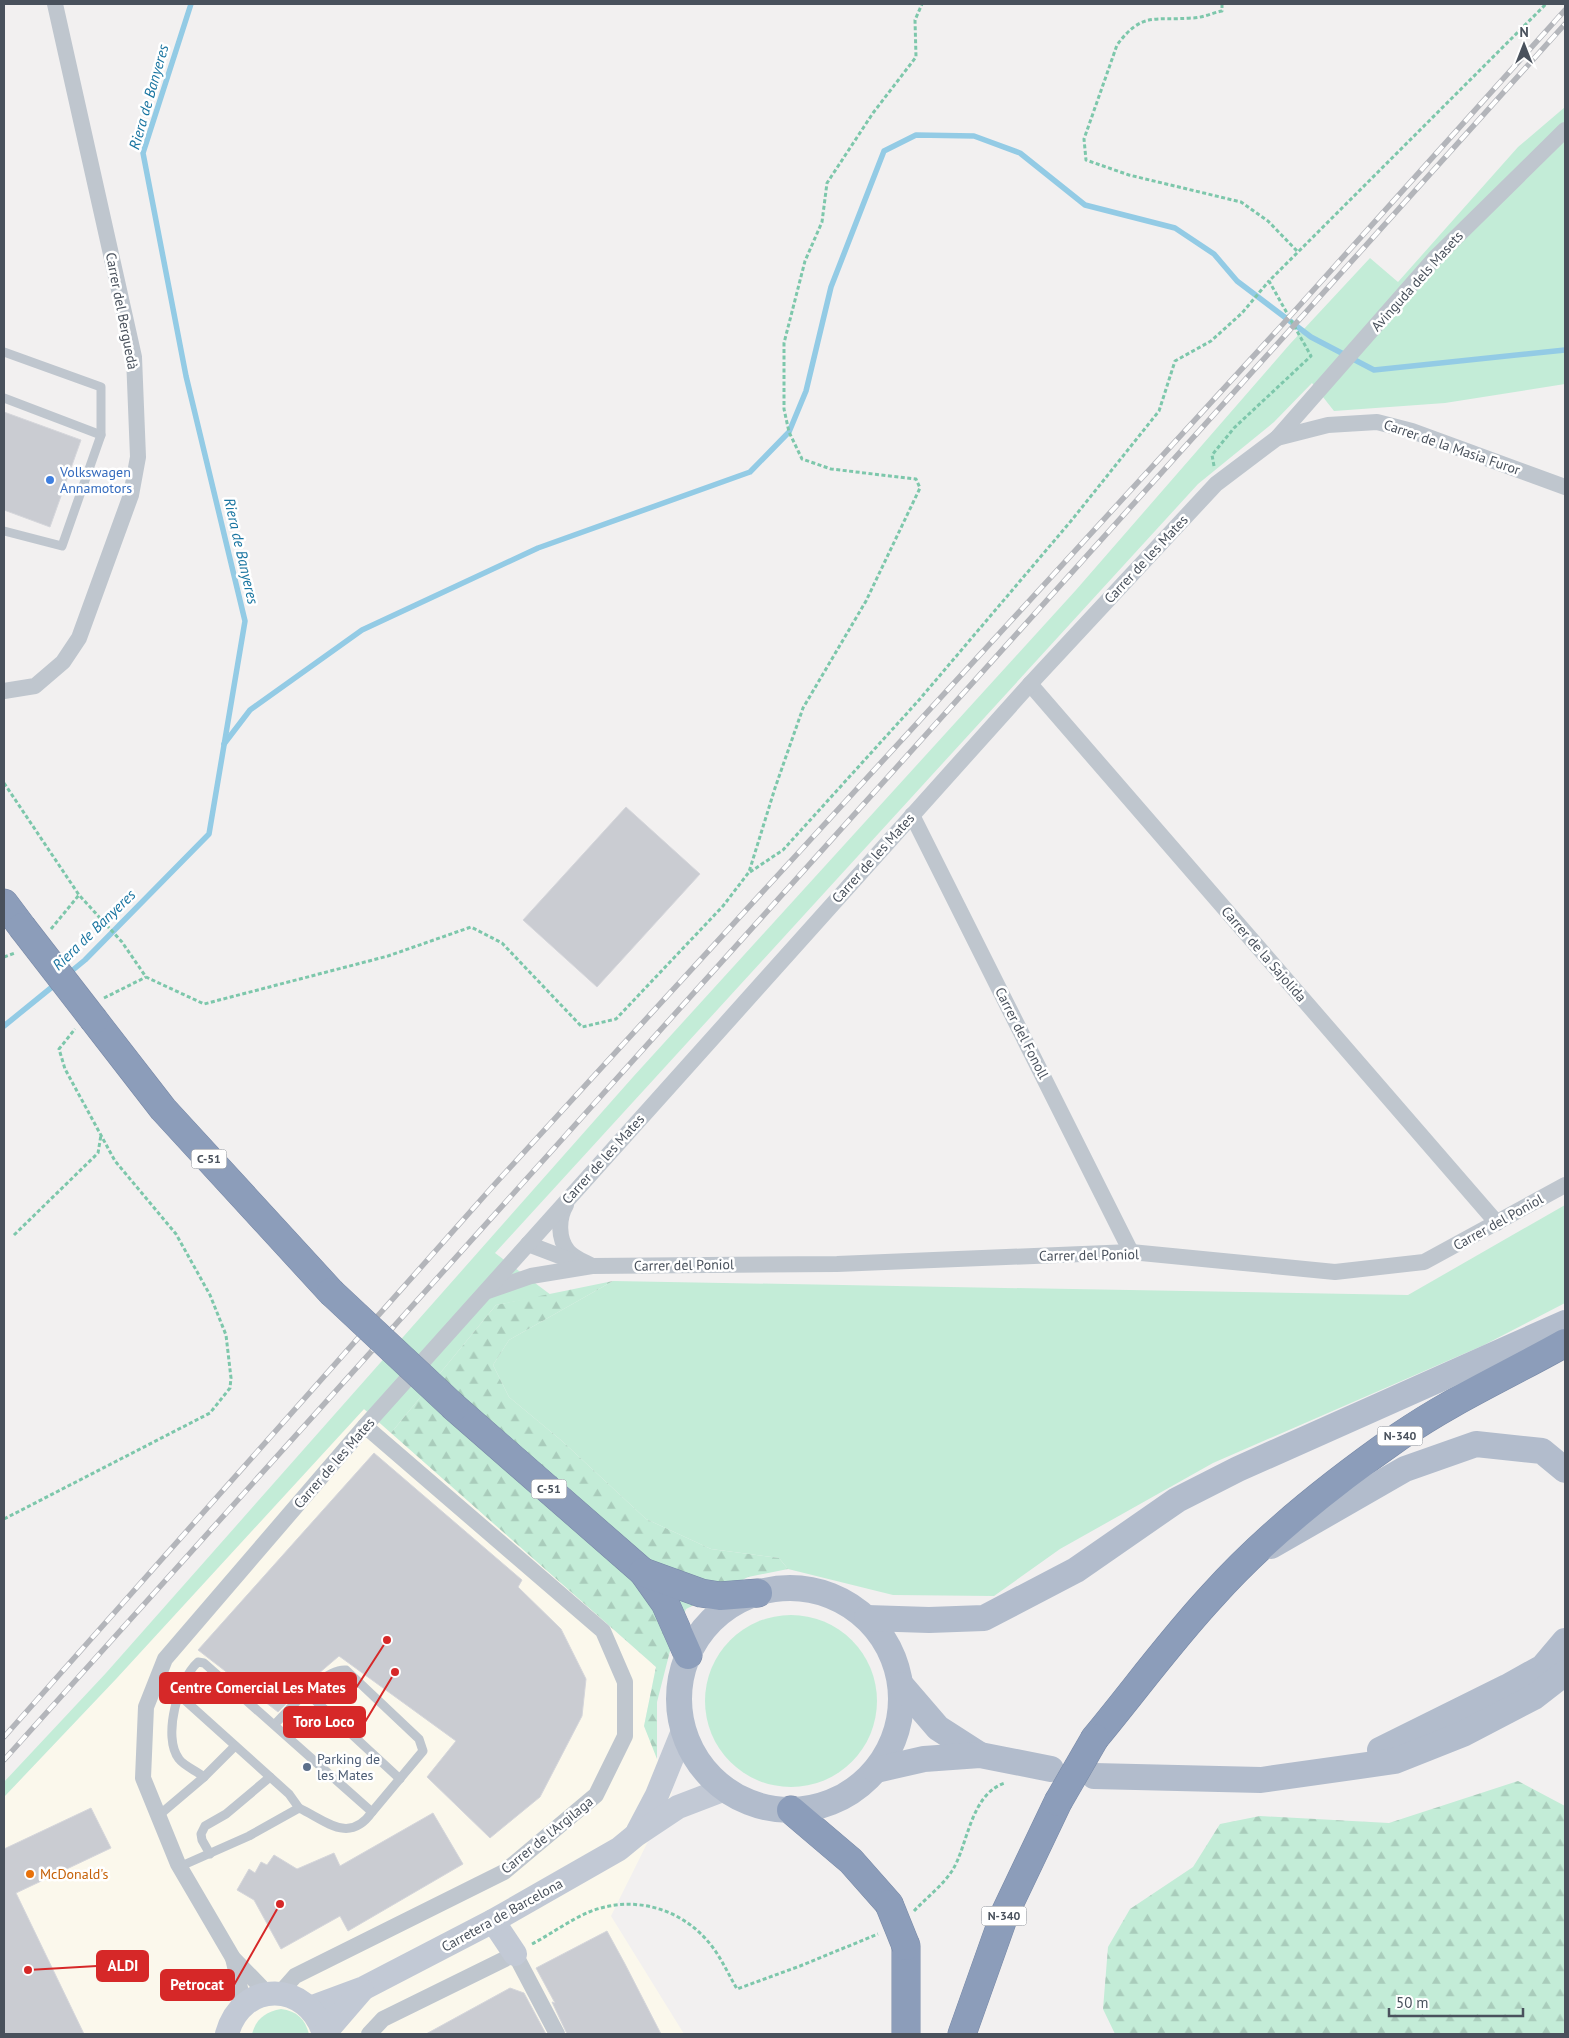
<svg xmlns="http://www.w3.org/2000/svg" width="1569" height="2038" font-family="'PT Sans',sans-serif">
<defs>
<pattern id="forest-firs" width="22" height="20" patternUnits="userSpaceOnUse" patternTransform="scale(1.25)"><rect width="22" height="20" fill="#c3ecd7"/><path d="M5 1l3.5 6h-7zM16 11l3.5 6h-7z" fill="#a9ccbb"/></pattern>
</defs>
<rect width="100%" height="100%" fill="#f2f0f0"/>
<!-- commercial -->
<polygon fill="#fbf8ec" points="364,1409 656,1667 644,1726 672,1793 611,1916 684,2034 4,2034 4,1797 116,1679"/>
<!-- green -->
<g fill="#c3ecd7">
<polygon points="1565,107 1565,384 1445,403 1334,411 1312,383 1274,422 1198,484 495,1253 551,1295 496,1305 391,1433 364,1409 116,1679 4,1797 4,1782 106,1673 633,1077 1076,590 1290,344 1370,258 1398,282 1518,147"/>
<polygon points="1565,1205 1565,1303 1484,1345 1213,1463 1060,1549 994,1596 893,1595 788,1569 779,1558 711,1549 646,1519 562,1441 509,1397 493,1365 509,1340 613,1281 1408,1295"/>
<circle cx="791" cy="1701" r="86"/>
<path d="M281 2009C297 2011 305 2019 309 2034H252C256 2019 265 2012 281 2009Z"/>
</g>
<!-- forest -->
<g fill="url(#forest-firs)">
<polygon points="613,1281 509,1340 493,1365 509,1397 562,1441 646,1519 711,1549 779,1558 788,1569 748,1577 686,1609 671,1647 657,1702 657,1759 644,1726 656,1667 391,1433 496,1305"/>
<polygon points="1518,1781 1565,1806 1565,2034 1115,2034 1103,2009 1108,1947 1130,1909 1193,1867 1220,1824 1260,1816 1389,1823"/>
</g>
<g fill="none" stroke-linecap="round" stroke-linejoin="round">
<!-- stream -->
<g stroke="#93cbe5" stroke-width="5.5">
<polyline points="224,744 250,710 362,630 538,548 750,472 789,432 806,391 831,287 884,151 916,135 974,136 1020,153 1085,205 1175,228 1214,254 1237,281 1311,337 1374,370 1565,350"/>
<polyline points="68,974 85,960 209,834 245,621 186,376 143,153 191,4"/>
<polyline points="4,1026 57,983"/>
</g>
</g>
<!-- building -->
<g fill="#caccd2" stroke="#d5d6db">
<polygon points="4,412 81,440 50,527 4,510"/>
<polygon points="626,807 700,874 597,987 523,920"/>
<polygon points="374,1453 522,1580 518,1587 561,1629 586,1679 582,1716 540,1797 490,1838 427,1777 456,1741 339,1656 304,1686 278,1712 198,1650"/>
<polygon points="91,1808 111,1848 16,1893 84,2034 4,2034 4,1849"/>
<polygon points="433,1813 463,1864 348,1931 340,1916 281,1949 254,1900 237,1890 249,1869 255,1873 261,1862 267,1865 274,1855 297,1869 334,1853 340,1866"/>
<polygon points="607,1931 625,1964 661,2034 567,2034 552,2002 555,2003 536,1968"/>
<polygon points="510,1988 524,1993 546,2034 426,2034"/>
</g>
<g fill="none" stroke-linecap="round" stroke-linejoin="round">
<defs>
<g id="highway">
<polyline points="4,903 22,927"/>
<polyline points="94,1020 163,1109 331,1292"/>
<polyline points="454,1407 643,1572 665,1603 688,1655"/>
<polyline points="643,1572 701,1593 720,1596 758,1593"/>
<path d="M1095 1738C1134 1691 1171 1640 1213 1595 1264 1538 1337 1480 1400 1436 1452 1400 1510 1374 1565 1343"/>
<polyline points="791,1810 851,1861 889,1904"/>
<polyline points="906,1946 906,2034"/>
<polyline points="962,2034 1005,1913 1058,1802"/>
</g>
</defs>
<!-- highway casing -->
<use href="#highway" stroke="#7788a6" stroke-width="29"/>
<!-- path -->
<g stroke="#7dc7ab" stroke-width="3" stroke-dasharray="4 2.5" stroke-linecap="butt">
<path d="M1222 4V11C1212 13 1202 18 1192 18 1155 21 1142 11 1117 45L1084 139 1086 160 1129 175 1241 202 1268 221 1298 252"/>
<polyline points="1214,466 1212,455 1234,428 1311,356 1269,281 1546,4"/>
<polyline points="4,783 79,895 122,942 146,977 204,1004 388,956 471,927 502,943 582,1027 616,1019 723,906 749,872 775,788 803,708 866,601 920,488 916,479 831,469 802,459 789,432 784,409 784,343 805,261 822,222 827,183 873,113 916,57 915,20 922,4"/>
<polyline points="750,872 783,850 919,700 1071,521 1159,411 1175,361 1211,341 1242,313 1269,281"/>
<polyline points="51,929 79,895"/>
<polyline points="4,957 15,953"/>
<polyline points="104,998 146,977"/>
<polyline points="14,1235 98,1153 101,1135"/>
<polyline points="4,1519 210,1413 230,1388 231,1378 226,1335 210,1295 176,1234 115,1161 65,1069 59,1049 75,1029"/>
<path d="M914 1911C926 1898 942 1886 952 1871 968 1846 970 1794 1005 1783"/>
<path d="M532 1944C551 1934 570 1920 589 1912 636 1893 688 1910 716 1952 724 1964 730 1977 737 1989L800 1966 878 1934"/>
</g>
<!-- lane -->
<g stroke="#bfc6ce" stroke-width="9">
<polyline points="4,352 101,387 101,435"/>
<polyline points="4,398 101,435 62,546 4,531"/>
<polyline points="307,1693 400,1779"/>
<polyline points="179,1695 289,1794 299,1808"/>
<path d="M275 1724C290 1709 324 1668 346 1670L419 1739 423 1751 372 1812"/>
<polyline points="204,1777 235,1746"/>
<path d="M158 1816 204 1777C197 1771 184 1766 179 1759 162 1737 178 1680 198 1662L204 1663 372 1812C349 1845 325 1820 299 1808L249 1836 179 1867"/>
<polyline points="210,1854 202,1840 201,1834 205,1826 226,1814 270,1777"/>
</g>
<!-- street -->
<g stroke="#bfc6ce" stroke-width="16">
<polyline points="1277,438 1328,425 1377,422 1412,431 1565,487"/>
<polyline points="1030,684 1497,1223"/>
<polyline points="4,691 35,686 63,662 79,638 131,495 138,457 134,357 55,4"/>
<polyline points="912,815 1131,1252"/>
<path d="M566 1205C558 1218 558 1239 568 1251 574 1258 585 1262 592 1266"/>
<polyline points="528,1244 578,1263"/>
<polyline points="488,1291 531,1276 592,1266 837,1264 1131,1252 1335,1272 1424,1262 1565,1185"/>
<polyline points="233,1958 244,2005"/>
<polyline points="280,1993 295,1976 504,1872 596,1795 625,1736 625,1682 603,1631 365,1426"/>
<polyline points="268,1994 233,1958 178,1864 143,1778 146,1707 165,1659 365,1426 1030,684 1216,484 1277,438 1435,258 1565,130"/>
<polyline points="369,2034 383,2019 515,1954 557,2034"/>
</g>
<!-- secondary -->
<g stroke="#c2c9d5" stroke-width="24">
<polyline points="638,1831 657,1795 683,1731"/>
<polyline points="493,1921 515,1954"/>
<polyline points="310,2008 364,1988 493,1921 619,1849 636,1835 678,1807 725,1789"/>
<path d="M227 2034C242 1979 308 1981 324 2034"/>
<polyline points="324,2034 362,1990"/>
</g>
<!-- primary -->
<g stroke="#b2bccc" stroke-width="26">
<polyline points="1271,1546 1405,1469 1476,1444 1542,1451 1565,1470"/>
<circle cx="790" cy="1699" r="111"/>
<polyline points="867,1618 929,1620 984,1618 1076,1570 1177,1500 1238,1469 1565,1323"/>
<polyline points="901,1685 938,1728 980,1755"/>
<polyline points="1380,1750 1507,1687 1543,1667 1565,1641"/>
<polyline points="876,1770 924,1759 980,1755 1051,1769"/>
<polyline points="1094,1776 1261,1780 1395,1761 1463,1734 1534,1697 1565,1673"/>
</g>
<!-- highway -->
<use href="#highway" stroke="#8c9dba" stroke-width="28"/>
<defs>
<g id="rail">
<polyline points="4,1737 494,1185 1282,325 1565,10"/>
<polyline points="4,1760 1565,24"/>
</g>
</defs>
<!-- rail casing -->
<use href="#rail" stroke="#b3b5ba" stroke-width="5.5"/>
<!-- rail -->
<use href="#rail" stroke="#fff" stroke-width="4" stroke-dasharray="11" stroke-linecap="butt"/>
<defs>
<g id="highway-bridge">
<polyline points="22,927 94,1020"/>
<polyline points="331,1292 454,1407"/>
<polyline points="1058,1802 1095,1738"/>
<polyline points="889,1904 906,1946"/>
</g>
</defs>
<!-- highway-bridge casing -->
<use href="#highway-bridge" stroke="#7788a6" stroke-width="29" stroke-linecap="butt"/>
<!-- highway-bridge -->
<use href="#highway-bridge" stroke="#8c9dba" stroke-width="28"/>
</g>
<!-- markers -->
<circle fill="#3f7fe0" stroke="#fff" stroke-width="2" cx="50" cy="480" r="5"/>
<circle fill="#5c6f8a" stroke="#fff" stroke-width="2" cx="307" cy="1767" r="5"/>
<circle fill="#e8710a" stroke="#fff" stroke-width="2" cx="30" cy="1874" r="5"/>
<g text-anchor="middle" stroke-width="5" stroke-linejoin="round" paint-order="stroke">
<!-- shield labels -->
<g fill="#fff" stroke="#80858d" stroke-width="1">
<rect x="191.5" y="1149.5" width="35" height="19" rx="4"/>
<rect x="1377.5" y="1426.5" width="45" height="19" rx="4"/>
<rect x="531.5" y="1479.5" width="35" height="19" rx="4"/>
<rect x="981.5" y="1906.5" width="45" height="19" rx="4"/>
</g>
<g font-size="12" font-weight="bold" fill="#49515c">
<text x="209" y="1163">C-51</text>
<text x="1400" y="1440">N-340</text>
<text x="549" y="1493">C-51</text>
<text x="1004" y="1920">N-340</text>
</g>
<!-- street labels -->
<g font-size="14" fill="#49515c" stroke="#fff">
<text transform="translate(1417 281) rotate(-48)" y="5">Avinguda dels Masets</text>
<text transform="translate(122 311) rotate(79)" y="5">Carrer del Berguedà</text>
<text transform="translate(1452 447) rotate(19)" y="5">Carrer de la Masia Furor</text>
<text transform="translate(1146 559) rotate(-47)" y="5">Carrer de les Mates</text>
<text transform="translate(873 858) rotate(-48)" y="5">Carrer de les Mates</text>
<text transform="translate(1264 954) rotate(49)" y="5">Carrer de la Sajolida</text>
<text transform="translate(1022 1033) rotate(63)" y="5">Carrer del Fonoll</text>
<text transform="translate(603 1159) rotate(-48)" y="5">Carrer de les Mates</text>
<text transform="translate(1498 1222) rotate(-29)" y="5">Carrer del Poniol</text>
<text transform="translate(1089 1255) rotate(-1)" y="5">Carrer del Poniol</text>
<text transform="translate(684 1265) rotate(-1)" y="5">Carrer del Poniol</text>
<text transform="translate(334 1463) rotate(-49)" y="5">Carrer de les Mates</text>
<text transform="translate(547 1835) rotate(-39)" y="5">Carrer de l'Argilaga</text>
<text transform="translate(502 1915) rotate(-29)" y="5">Carretera de Barcelona</text>
</g>
<!-- shop labels -->
<g font-size="14" fill="#366cbe" stroke="#fff" text-anchor="start">
<text x="60" y="477">Volkswagen<tspan x="60" dy="16">Annamotors</tspan></text>
</g>
<!-- service labels -->
<g font-size="14" fill="#4e5e75" stroke="#fff" text-anchor="start">
<text x="317" y="1764">Parking de<tspan x="317" dy="16">les Mates</tspan></text>
</g>
<!-- food labels -->
<g font-size="14" fill="#c56008" stroke="#fff" text-anchor="start">
<text x="40" y="1879">McDonald's</text>
</g>
<!-- water labels -->
<g font-size="15" font-style="italic" fill="#1874a0" stroke="#fff">
<text transform="translate(149 97) rotate(-74)" y="5">Riera de Banyeres</text>
<text transform="translate(241 551) rotate(77)" y="5">Riera de Banyeres</text>
<text transform="translate(94 930) rotate(-44)" y="5">Riera de Banyeres</text>
</g>
</g>
<!-- callouts -->
<path fill="none" stroke="#d62828" stroke-width="2" d="M387 1640L356 1688M395 1672L365 1722M28 1970L97 1966M280 1904L234 1985"/>
<g fill="#d62828" stroke="#fff" stroke-width="2">
<circle cx="387" cy="1640" r="5"/>
<circle cx="395" cy="1672" r="5"/>
<circle cx="28" cy="1970" r="5"/>
<circle cx="280" cy="1904" r="5"/>
</g>
<g fill="#d62828" stroke="#d62828" stroke-width="2">
<rect x="160" y="1673" width="196" height="30" rx="5"/>
<rect x="284" y="1707" width="81" height="30" rx="5"/>
<rect x="97" y="1951" width="51" height="30" rx="5"/>
<rect x="161" y="1970" width="73" height="30" rx="5"/>
</g>
<g font-size="15" text-anchor="middle" font-weight="bold" fill="#fff">
<text x="258" y="1693">Centre Comercial Les Mates</text>
<text x="324" y="1727">Toro Loco</text>
<text x="123" y="1971">ALDI</text>
<text x="197" y="1990">Petrocat</text>
</g>
<!-- border -->
<rect width="1569" height="2038" fill="none" stroke="#49515c" stroke-width="10"/>
<!-- north arrow -->
<g transform="translate(1524 45)" stroke="#ffffff" stroke-width="4" paint-order="stroke">
<path d="M0-4L9 19L0 12L-9 19Z" fill="#49515c"/>
<text y="-8" font-size="14" font-weight="bold" text-anchor="middle" fill="#49515c">N</text>
</g>
<!-- scale -->
<path d="M1389 2008v8h134v-8" fill="none" stroke="#49515c" stroke-width="2.5"/>
<text x="1396" y="2008" font-size="15" fill="#49515c" stroke="#ffffff" stroke-width="4" paint-order="stroke">50 m</text>
</svg>
